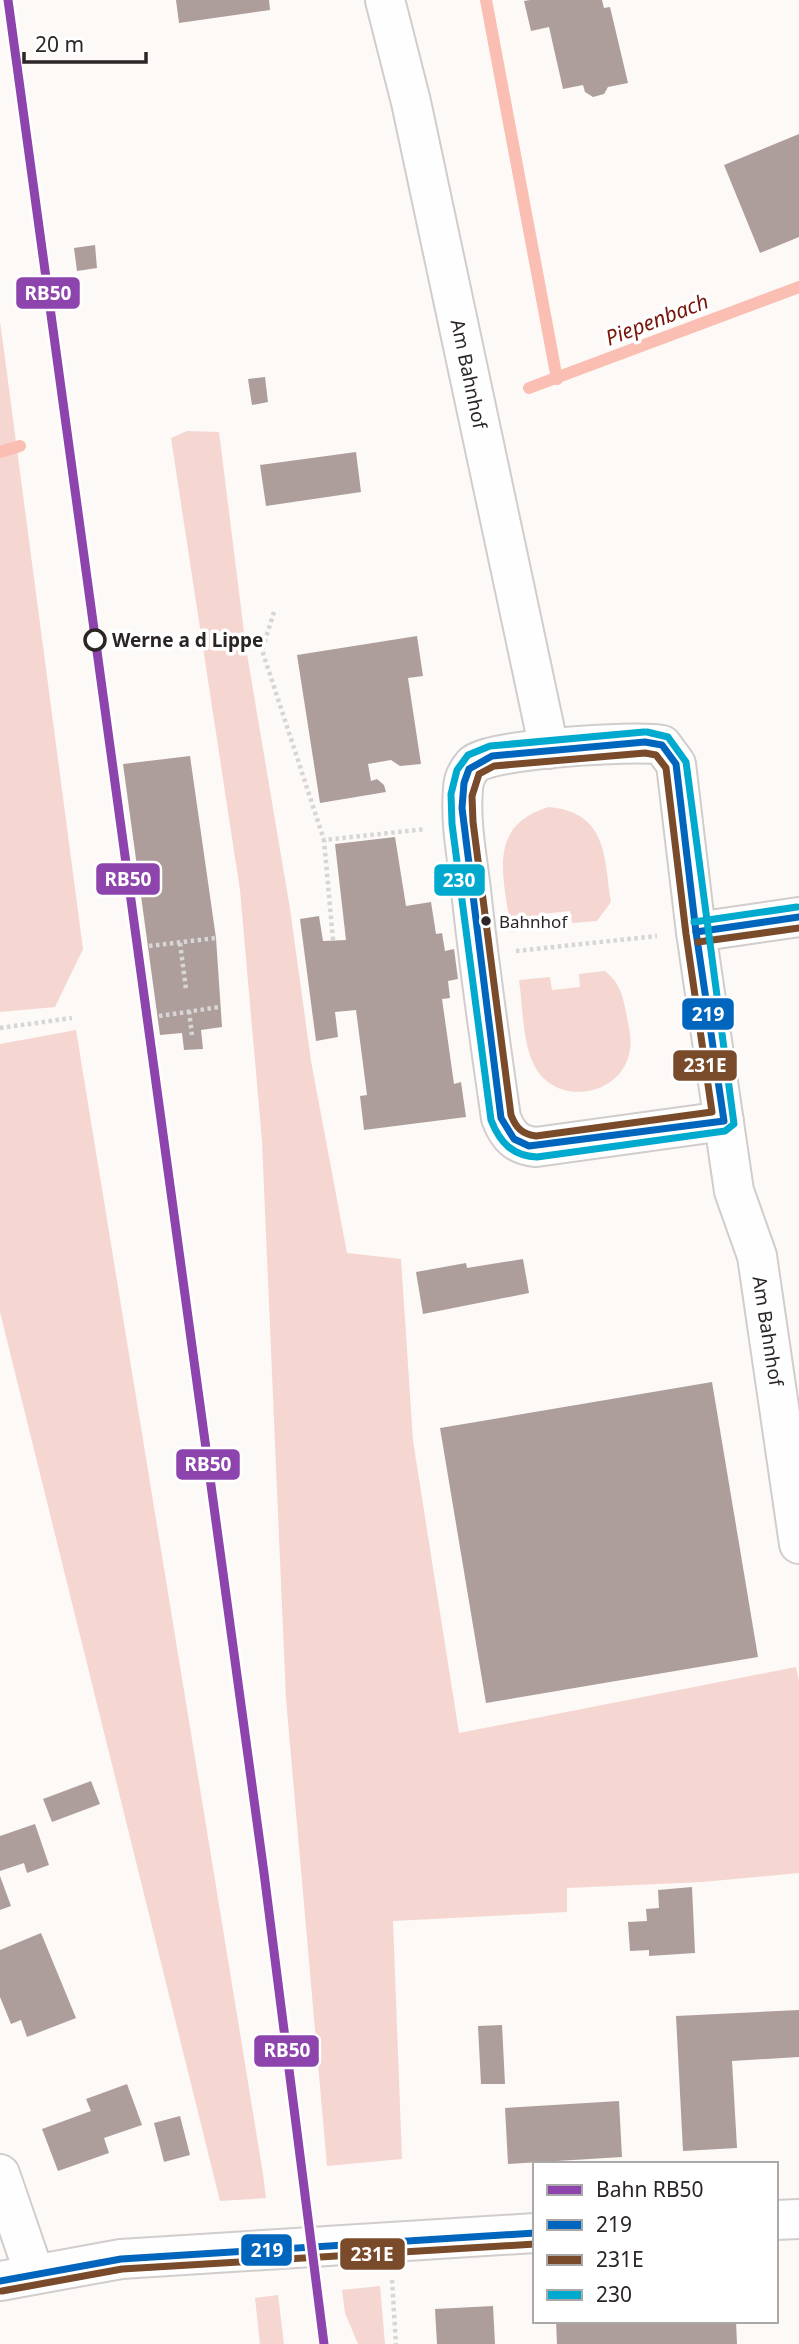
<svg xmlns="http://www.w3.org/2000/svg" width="799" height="2344" font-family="'Noto Sans',sans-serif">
<rect width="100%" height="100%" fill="#fcf9f7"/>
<!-- green -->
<g fill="#f5d6d0">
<polygon points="0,321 83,949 55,1007 0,1012"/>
<polygon points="187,431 219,432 246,648 290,909 311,1061 347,1253 401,1259 413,1441 459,1733 796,1667 799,1681 799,1873 702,1882 567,1888 567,1912 393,1921 402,2159 327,2166 286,1699 262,1141 240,890 171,438"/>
<path d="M549 807C607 813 604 855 611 902L597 921 572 923 570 911 542 914 544 928 511 932C505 881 484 826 549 807Z"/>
<path d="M605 971C620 984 622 993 626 1012 628 1024 632 1037 630 1049 624 1097 555 1108 534 1065 522 1040 523 1007 519 980L550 977 552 990 580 987 579 974Z"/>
<polygon points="76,1030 263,2174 266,2198 220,2201 0,1312 0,1044"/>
<polygon points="380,2286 385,2344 358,2344 345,2313 342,2290"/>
<polygon points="278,2295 284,2344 260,2344 255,2298"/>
</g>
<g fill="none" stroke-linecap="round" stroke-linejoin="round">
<!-- stream -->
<g stroke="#fabeb2" stroke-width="12">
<polyline points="486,0 557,379"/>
<polyline points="529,388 799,287"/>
<polyline points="0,452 20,446"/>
</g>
</g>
<!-- building -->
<g fill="#ae9e9b">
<polygon points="176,0 269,0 270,10 179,23"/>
<polygon points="530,0 602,0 604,8 610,7 628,83 608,87 604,94 593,97 585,92 583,85 563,89 549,27 531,31 524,1"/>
<polygon points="799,134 799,237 760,253 724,165"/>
<polygon points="95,245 97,268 77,271 74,248"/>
<polygon points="265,377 268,402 252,405 248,379"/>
<polygon points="356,452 361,492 266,506 260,465"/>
<polygon points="417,636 423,676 408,678 421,764 400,766 391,760 368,764 371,781 377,779 384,785 386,792 320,803 297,655"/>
<polygon points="190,756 216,938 222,1027 201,1030 203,1049 184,1050 182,1033 160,1035 123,764"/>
<polygon points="395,837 406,906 431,902 436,934 442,933 445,951 454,949 458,979 448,981 450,998 442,999 454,1084 461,1082 466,1117 364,1130 360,1096 367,1095 356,1010 335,1012 338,1037 316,1041 300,919 319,916 323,941 346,940 335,844"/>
<polygon points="523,1259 529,1293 423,1314 416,1272 466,1263 467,1268"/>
<polygon points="712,1382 758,1657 486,1703 440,1428"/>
<polygon points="91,1781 100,1804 52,1822 43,1799"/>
<polygon points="35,1824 49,1865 27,1873 24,1863 0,1871 0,1836"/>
<polygon points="0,1876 11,1906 0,1910"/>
<polygon points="692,1887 695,1953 649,1956 649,1950 630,1951 628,1922 647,1921 646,1909 659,1908 658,1890"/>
<polygon points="41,1933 76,2018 27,2037 21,2020 11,2024 0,1997 0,1950"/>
<polygon points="799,2010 799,2057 732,2061 737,2148 683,2151 676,2016"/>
<polygon points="502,2025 505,2084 481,2084 478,2026"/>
<polygon points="127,2084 142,2125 104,2138 109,2153 58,2171 42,2129 91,2111 86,2099"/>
<polygon points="619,2101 622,2157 508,2164 505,2108"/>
<polygon points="180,2116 190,2155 164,2162 154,2123"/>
<polygon points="493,2306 495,2344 437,2344 435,2309"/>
<polygon points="556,2321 736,2321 737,2344 557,2344"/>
</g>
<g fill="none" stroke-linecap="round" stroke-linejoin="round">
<defs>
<g id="minor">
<polyline points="385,0 411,102 549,749"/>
<polyline points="696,932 799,917"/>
<path d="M724 1121 536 1147C516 1145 508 1136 501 1118 490 1042 479 967 471 890 467 857 460 822 463 789 463 780 467 772 473 765 487 749 636 740 662 745L676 764 696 932 734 1191 757 1256 799 1544"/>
<polyline points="0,2174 34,2273"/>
</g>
<g id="major">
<polyline points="776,2220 799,2219"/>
<polyline points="0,2281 121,2259 535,2233"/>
</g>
</defs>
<!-- minor casing -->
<use href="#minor" stroke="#d1cdcc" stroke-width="42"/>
<!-- major casing -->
<use href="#major" stroke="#d1cdcc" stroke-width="42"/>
<!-- path -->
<g stroke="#d7d6d6" stroke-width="4.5" stroke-dasharray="3.5 3.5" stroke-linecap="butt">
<polyline points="274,612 262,650 324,840"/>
<polyline points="333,940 324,840 426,829"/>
<polyline points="180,943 186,989"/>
<polyline points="149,946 216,938"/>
<polyline points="516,951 657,936"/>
<polyline points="189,1011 192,1035"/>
<polyline points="159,1016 220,1007"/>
<polyline points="0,1028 72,1018"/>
<polyline points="392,2280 396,2344"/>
</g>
<!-- minor -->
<use href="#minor" stroke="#fffefe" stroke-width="38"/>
<!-- major -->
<use href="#major" stroke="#fffefe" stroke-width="38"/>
<defs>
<g id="bus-1">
<polygon points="645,742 662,745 676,764 696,932 724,1121 529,1146 514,1139 501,1118 462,808 464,783 469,769 492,756"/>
<polyline points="696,932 799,917"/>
<polyline points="0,2281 121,2259 535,2233"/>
</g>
<g id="bus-2">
<path d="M645 753 656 755 666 768 686 934 712 1112 536 1136C522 1134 516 1128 511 1115L473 822 472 796 479 774 494 766Z"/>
<polyline points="698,942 799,928"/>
<polyline points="2,2291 122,2269 535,2244"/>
</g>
<g id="bus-3">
<path d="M644 732 490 746 468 755 457 770 451 794 452 824 491 1120C500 1143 513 1156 537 1157L725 1131 734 1124 686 762 668 737 647 732"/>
<polyline points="694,922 797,907"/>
</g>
</defs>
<!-- bus-1 casing -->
<use href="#bus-1" stroke="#fff" stroke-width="12"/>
<!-- bus-2 casing -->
<use href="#bus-2" stroke="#fff" stroke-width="12"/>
<!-- bus-3 casing -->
<use href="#bus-3" stroke="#fff" stroke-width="12"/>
<!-- bus-1 -->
<use href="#bus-1" stroke="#0065bd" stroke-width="7"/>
<!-- bus-2 -->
<use href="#bus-2" stroke="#7a4b2a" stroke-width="7"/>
<!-- bus-3 -->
<use href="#bus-3" stroke="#00a9ce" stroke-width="7"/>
<defs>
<polyline id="rail-1" points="8,0 264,1873 324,2344"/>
</defs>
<!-- rail-1 casing -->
<use href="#rail-1" stroke="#fff" stroke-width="14"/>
<!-- rail-1 -->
<use href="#rail-1" stroke="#8e44ad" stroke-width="9"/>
</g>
<!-- markers -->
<circle fill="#fff" stroke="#2b2625" stroke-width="3.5" cx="95" cy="640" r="10"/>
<circle fill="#2b2625" stroke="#fff" stroke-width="2.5" cx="486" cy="921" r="6"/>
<g text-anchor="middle" stroke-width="7" stroke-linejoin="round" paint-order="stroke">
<!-- bus labels -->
<g font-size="17" fill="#2b2625" stroke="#fff" text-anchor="start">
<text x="499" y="928">Bahnhof</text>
</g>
<!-- street labels -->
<g font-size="19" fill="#2b2625" stroke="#fff">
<text transform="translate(469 374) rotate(78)" y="7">Am Bahnhof</text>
<text transform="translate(768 1331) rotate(81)" y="7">Am Bahnhof</text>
</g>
<!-- stop labels -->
<g font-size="19" font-weight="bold" fill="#2b2625" stroke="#fff" text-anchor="start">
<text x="112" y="647">Werne a d Lippe</text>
</g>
<!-- water labels -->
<g font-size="21" font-style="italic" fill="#78150a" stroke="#fff">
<text transform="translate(657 320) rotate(-21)" y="7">Piepenbach</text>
</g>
</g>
<g stroke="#fff" stroke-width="2.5">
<rect x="15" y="276" width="66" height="34" rx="7" fill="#8e44ad"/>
<rect x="95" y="862" width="66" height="34" rx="7" fill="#8e44ad"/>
<rect x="433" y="863" width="53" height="34" rx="7" fill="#00a9ce"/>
<rect x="681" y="997" width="54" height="34" rx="7" fill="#0065bd"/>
<rect x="672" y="1049" width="66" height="33" rx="7" fill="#7a4b2a"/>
<rect x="175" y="1448" width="66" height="33" rx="7" fill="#8e44ad"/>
<rect x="253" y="2034" width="67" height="34" rx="7" fill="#8e44ad"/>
<rect x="240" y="2233" width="53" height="34" rx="7" fill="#0065bd"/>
<rect x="339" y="2237" width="67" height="34" rx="7" fill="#7a4b2a"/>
</g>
<g font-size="19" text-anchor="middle" font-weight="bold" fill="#fff">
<text x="48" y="300">RB50</text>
<text x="128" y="886">RB50</text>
<text x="459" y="887">230</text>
<text x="708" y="1021">219</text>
<text x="705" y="1072">231E</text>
<text x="208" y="1471">RB50</text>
<text x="287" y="2057">RB50</text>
<text x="267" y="2257">219</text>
<text x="372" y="2261">231E</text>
</g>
<!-- legend -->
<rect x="533" y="2162" width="245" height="161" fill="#ffffff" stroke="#aaa8a8" stroke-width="2"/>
<rect x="547" y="2185" width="35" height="10" fill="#8e44ad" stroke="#aaa8a8" stroke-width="2"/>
<text x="596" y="2197" font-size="21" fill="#2b2625">Bahn RB50</text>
<rect x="547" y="2220" width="35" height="10" fill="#0065bd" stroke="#aaa8a8" stroke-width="2"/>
<text x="596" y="2232" font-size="21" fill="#2b2625">219</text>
<rect x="547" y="2255" width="35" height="10" fill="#7a4b2a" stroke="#aaa8a8" stroke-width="2"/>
<text x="596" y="2267" font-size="21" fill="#2b2625">231E</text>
<rect x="547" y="2290" width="35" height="10" fill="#00a9ce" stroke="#aaa8a8" stroke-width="2"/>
<text x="596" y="2302" font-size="21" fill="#2b2625">230</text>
<!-- scale -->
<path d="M24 52v10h122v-10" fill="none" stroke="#2b2625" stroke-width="3.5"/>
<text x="35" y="52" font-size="21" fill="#2b2625" stroke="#ffffff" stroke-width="5" paint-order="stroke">20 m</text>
</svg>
